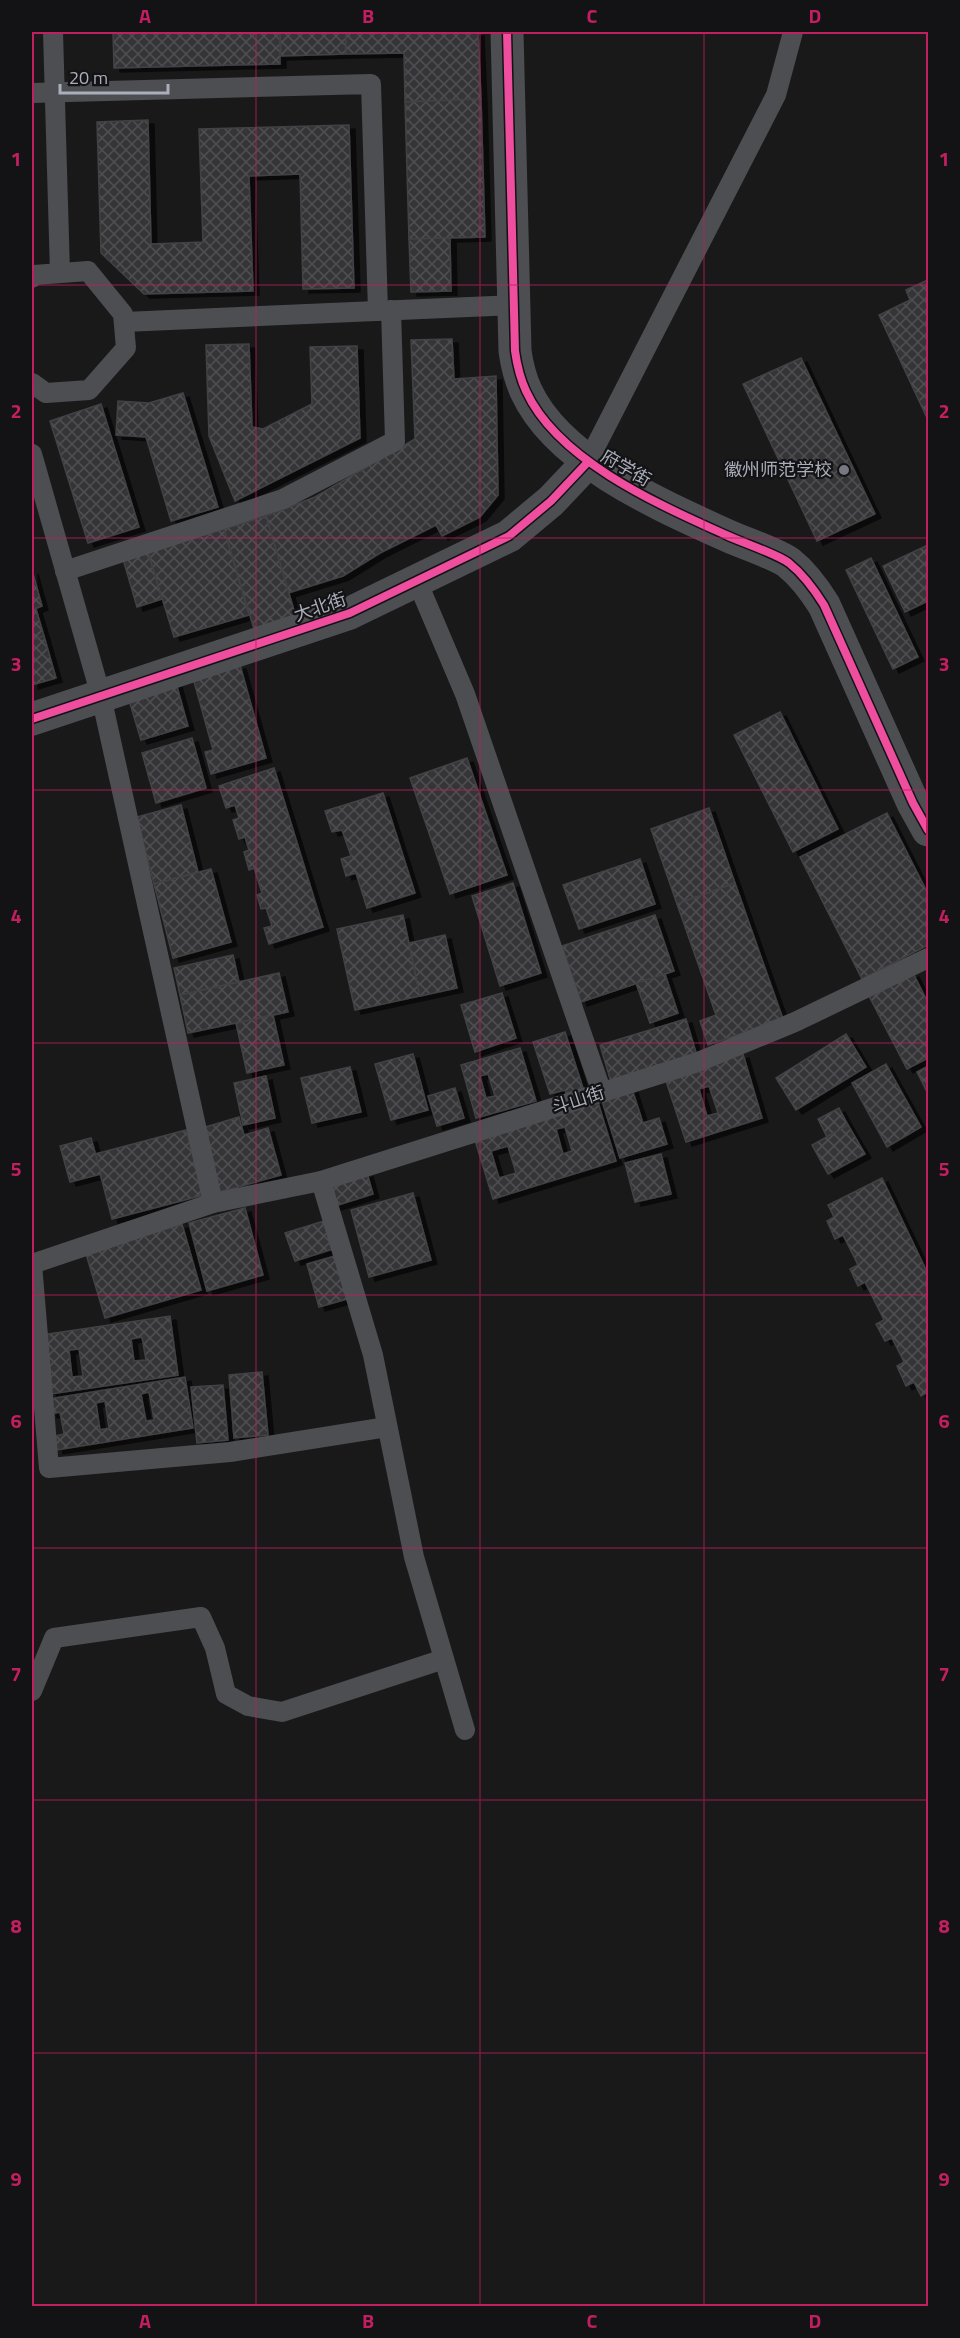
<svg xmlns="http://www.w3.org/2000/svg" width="960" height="2338" font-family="'Titillium Web','Noto Sans SC',sans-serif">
<defs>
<pattern id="building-cross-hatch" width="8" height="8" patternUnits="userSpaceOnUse" patternTransform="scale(1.5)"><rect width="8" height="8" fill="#353537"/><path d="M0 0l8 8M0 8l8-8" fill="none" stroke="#505052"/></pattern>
<filter id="shadow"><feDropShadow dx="6" dy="4" stdDeviation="0" flood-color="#0009"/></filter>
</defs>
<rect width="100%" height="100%" fill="#191919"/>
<!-- building -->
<g fill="url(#building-cross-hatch)" stroke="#414245" stroke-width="1.5" fill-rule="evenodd" filter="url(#shadow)">
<polygon points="113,32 280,32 280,64 114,68"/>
<polygon points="280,32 346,32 346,54 281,56"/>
<polygon points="346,32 478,32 481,99 405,102 404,53 346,54"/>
<polygon points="481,99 485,237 409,239 405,102"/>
<polygon points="148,120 151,244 203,242 199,129 349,125 354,288 303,289 300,174 249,176 253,291 144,294 101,253 97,122"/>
<polygon points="450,238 451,291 411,292 409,239"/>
<polygon points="928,280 928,420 879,315 910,300 906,290"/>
<polygon points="452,339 454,379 496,376 498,495 480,517 442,536 436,525 380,553 343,576 288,593 266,516 315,497 415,439 411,340"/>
<polygon points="249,344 252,427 263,429 312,404 310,347 357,346 360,438 235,501 209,436 206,345"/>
<polygon points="801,358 875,514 817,541 743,384"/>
<polygon points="183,393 218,507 171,521 146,437 116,435 118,401 149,403"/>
<polygon points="101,404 139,527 88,543 50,421"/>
<polygon points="266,516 296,617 254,629 224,529"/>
<polygon points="224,529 249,615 174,637 148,552"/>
<polygon points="928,545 928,601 905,612 883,566"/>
<polygon points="148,552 162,599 137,607 123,559"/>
<polygon points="871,558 918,657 893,669 846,570"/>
<polygon points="32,570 42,606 32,610"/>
<polygon points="36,609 44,636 32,640 32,610"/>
<polygon points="44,636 56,678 32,685 32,640"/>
<polygon points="240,665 266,758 211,774 205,752 213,750 193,678"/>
<polygon points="176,683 188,726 141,740 128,697"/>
<polygon points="780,712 838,829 793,852 734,735"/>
<polygon points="192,738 206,788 156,803 142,753"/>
<polygon points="467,758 507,875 450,894 410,778"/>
<polygon points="274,768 323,927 269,944 264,928 272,926 266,908 261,909 257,895 262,893 254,868 249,870 244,852 249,850 245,837 239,839 233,820 239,818 235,805 226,808 219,786"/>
<polygon points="383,793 415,893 367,908 356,873 346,876 341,859 351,856 342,830 332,832 325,811"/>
<polygon points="181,805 198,872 154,884 137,817"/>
<polygon points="709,808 735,883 677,904 651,829"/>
<polygon points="887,813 928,894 928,945 862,979 800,857"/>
<polygon points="640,859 655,904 579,929 563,885"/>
<polygon points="211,869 231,942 173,958 154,884"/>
<polygon points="513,883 541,973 500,986 472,896"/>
<polygon points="735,883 783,1019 708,1045 700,1021 716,1015 677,904"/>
<polygon points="403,915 420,996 355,1010 337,929"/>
<polygon points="655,915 674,971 581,1002 562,946"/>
<polygon points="445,935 457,988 420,996 409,943"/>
<polygon points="233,955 239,982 180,995 174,968"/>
<polygon points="279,973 288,1012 188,1033 180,995"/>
<polygon points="913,973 928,1003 928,1058 907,1069 869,996"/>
<polygon points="665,974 678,1013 650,1023 636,983"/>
<polygon points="502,993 516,1038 475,1052 461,1005"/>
<polygon points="273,1015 284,1065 247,1073 236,1023"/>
<polygon points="686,1019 697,1056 611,1082 600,1045"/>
<polygon points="565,1032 583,1088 566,1093 565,1090 550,1094 533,1042"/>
<polygon points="846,1034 866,1067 796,1110 776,1078"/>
<path d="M520 1048 536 1101 476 1118 461 1065ZM488 1074 495 1096 486 1098 480 1076Z"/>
<polygon points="413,1054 428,1110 391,1120 375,1064"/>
<path d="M743 1054 762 1118 686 1142 665 1078ZM709 1086 718 1113 707 1116 699 1089Z"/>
<polygon points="886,1064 921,1127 887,1147 852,1083"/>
<polygon points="928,1066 928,1094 917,1072"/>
<polygon points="350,1067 361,1112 312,1123 301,1078"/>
<polygon points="266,1076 275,1118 243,1125 234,1083"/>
<polygon points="455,1088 464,1118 437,1126 428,1096"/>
<polygon points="632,1089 643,1123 659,1118 667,1144 620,1158 601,1098"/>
<path d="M597 1099 616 1161 493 1199 474 1137ZM565 1127 572 1151 563 1154 556 1129ZM508 1146 516 1173 499 1178 491 1151Z"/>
<polygon points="839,1108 848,1125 827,1137 818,1119"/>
<polygon points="239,1117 244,1135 268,1128 281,1175 220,1192 202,1128"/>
<polygon points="848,1125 865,1154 828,1174 812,1145"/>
<polygon points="186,1130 204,1195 112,1219 95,1154"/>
<polygon points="91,1138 101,1174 70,1182 60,1146"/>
<polygon points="661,1154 671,1194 635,1202 625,1163"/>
<polygon points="367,1173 373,1194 335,1206 328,1185"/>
<polygon points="882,1178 928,1274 928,1392 921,1396 914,1382 906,1386 897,1366 904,1362 892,1338 885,1341 876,1324 884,1320 865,1282 858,1286 850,1269 858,1265 843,1235 835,1239 827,1221 834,1217 828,1205"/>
<polygon points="413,1193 431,1260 369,1277 351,1210"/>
<polygon points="245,1208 263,1275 207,1291 189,1223"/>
<polygon points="324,1221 333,1249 295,1261 285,1233"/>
<polygon points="182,1224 201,1290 105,1318 86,1254"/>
<polygon points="335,1256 347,1299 319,1307 307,1264"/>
<path d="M170 1316 178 1375 51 1394 42 1335ZM142 1337 146 1360 134 1361 131 1339ZM79 1349 83 1376 72 1377 69 1350Z"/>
<polygon points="262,1372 268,1435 234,1438 229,1375"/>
<path d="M185 1377 193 1428 57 1450 55 1436 64 1434 60 1412 51 1414 48 1399ZM149 1392 154 1420 146 1421 141 1394ZM105 1401 109 1428 100 1430 96 1403Z"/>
<polygon points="223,1385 228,1440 197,1443 191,1387"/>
</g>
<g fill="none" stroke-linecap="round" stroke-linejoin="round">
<!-- service -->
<g stroke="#4d4e52" stroke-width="20">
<polyline points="53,32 60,273"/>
<polyline points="32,93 371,84 378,311"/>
<polyline points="32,278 34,275 88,271 123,314 126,348 89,390 46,393 32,383"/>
<polyline points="124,322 514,305"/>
<polyline points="32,454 101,696 213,1203"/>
<polyline points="587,463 776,95 793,32"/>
<polyline points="65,571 283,499 395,441 391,310"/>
<polyline points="417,581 465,694 602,1093"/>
<polyline points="321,1181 373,1355 414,1557 465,1730"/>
<polyline points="387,1427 230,1452 49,1468 32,1264 213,1203 321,1181 698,1062 795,1022 928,958"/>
<polyline points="32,1691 54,1638 201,1617 215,1648 226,1694 248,1706 282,1712 444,1659"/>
</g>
<!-- minor -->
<g stroke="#4d4e52" stroke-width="33">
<path d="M507 32 515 351C517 365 520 378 526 391 558 461 660 505 726 535 743 543 775 553 789 563 804 575 814 589 824 605L913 803 928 830"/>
<polyline points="32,719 350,613 509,536 551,501 587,463"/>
</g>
<defs>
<g id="cycleway">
<path d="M507 32 515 351C517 365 520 378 526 391 558 461 660 505 726 535 743 543 775 553 789 563 804 575 814 589 824 605L913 803 928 830"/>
<polyline points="32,719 350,613 509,536 551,501 587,463"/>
</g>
</defs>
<!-- cycleway casing -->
<use href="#cycleway" stroke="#131315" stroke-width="11"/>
<!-- cycleway -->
<use href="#cycleway" stroke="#ef4d9e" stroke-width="8"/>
</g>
<!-- grid -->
<path fill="none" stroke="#c11f60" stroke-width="1.5" stroke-opacity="0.55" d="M256 32V2306M480 32V2306M704 32V2306M32 285H928M32 538H928M32 790H928M32 1043H928M32 1295H928M32 1548H928M32 1800H928M32 2053H928"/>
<!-- markers -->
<circle fill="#777982" stroke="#131315" stroke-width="2" cx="844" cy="470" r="6"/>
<g text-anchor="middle" stroke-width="4.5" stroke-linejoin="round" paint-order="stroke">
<!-- street labels -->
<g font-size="18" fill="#aaadba" stroke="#131315">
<text transform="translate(626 468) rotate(30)" y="6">府学街</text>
<text transform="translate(320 607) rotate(-19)" y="6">大北街</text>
<text transform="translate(578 1100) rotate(-18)" y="6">斗山街</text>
</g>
<!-- poi labels -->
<g font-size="18" fill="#aaadba" stroke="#131315" text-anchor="end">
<text x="832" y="476">徽州师范学校</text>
</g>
</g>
<!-- border -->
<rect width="960" height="2338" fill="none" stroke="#131315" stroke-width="66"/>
<!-- scale -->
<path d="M60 84v9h108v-9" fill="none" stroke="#aaadba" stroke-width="3"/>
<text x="69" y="84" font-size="18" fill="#aaadba" stroke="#131315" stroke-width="4.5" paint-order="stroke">20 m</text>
<rect x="33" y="33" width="894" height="2272" fill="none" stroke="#c11f60" stroke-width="2"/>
<g font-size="20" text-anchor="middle" font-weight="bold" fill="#c11f60">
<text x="145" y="23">A</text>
<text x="368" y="23">B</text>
<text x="592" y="23">C</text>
<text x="815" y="23">D</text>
<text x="16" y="166">1</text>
<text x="944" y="166">1</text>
<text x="16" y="418">2</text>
<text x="944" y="418">2</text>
<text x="16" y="671">3</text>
<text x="944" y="671">3</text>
<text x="16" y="923">4</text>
<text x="944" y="923">4</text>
<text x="16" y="1176">5</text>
<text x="944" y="1176">5</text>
<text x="16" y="1428">6</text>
<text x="944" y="1428">6</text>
<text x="16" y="1681">7</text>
<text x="944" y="1681">7</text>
<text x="16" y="1933">8</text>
<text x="944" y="1933">8</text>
<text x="16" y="2186">9</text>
<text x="944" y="2186">9</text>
<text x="145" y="2328">A</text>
<text x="368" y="2328">B</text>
<text x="592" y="2328">C</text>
<text x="815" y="2328">D</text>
</g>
</svg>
